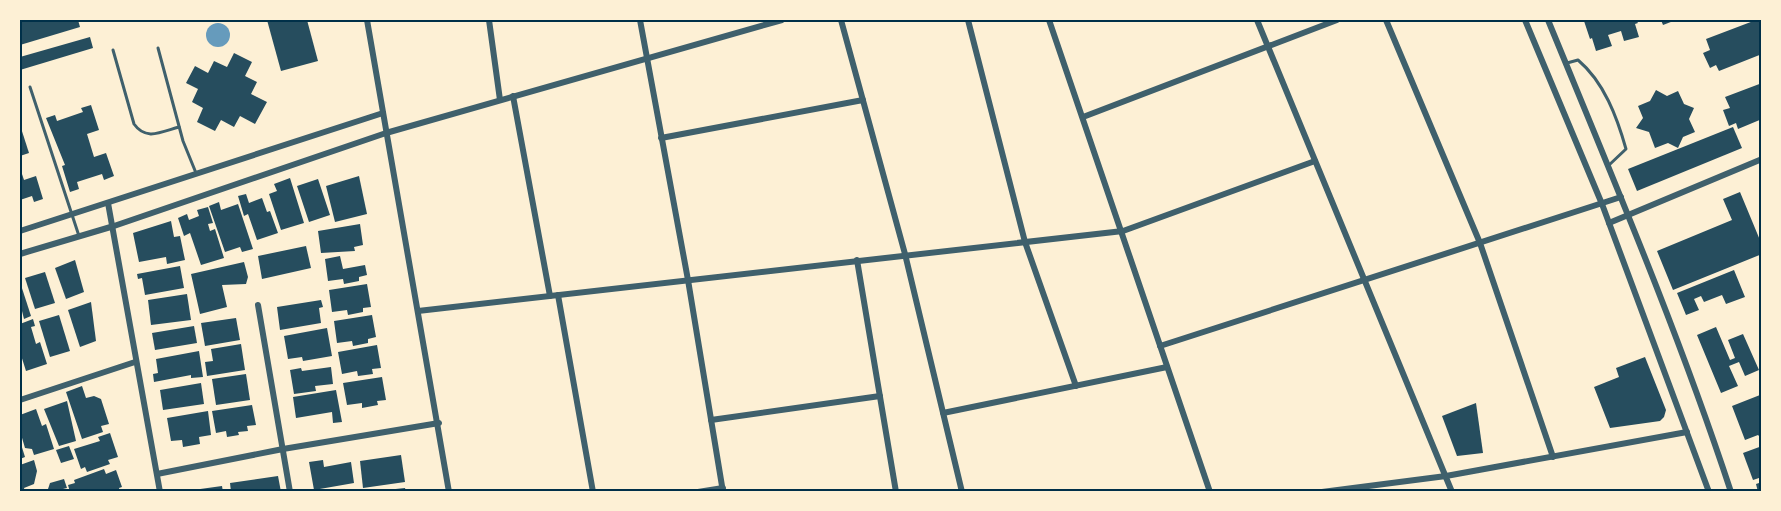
<svg xmlns="http://www.w3.org/2000/svg" width="1781" height="511" font-family="Overpass,sans-serif">
<rect width="100%" height="100%" fill="#fdf0d5"/>
<!-- water -->
<circle fill="#669bbc" cx="218" cy="35" r="12"/>
<!-- building -->
<g fill="#264d5e">
<polygon points="20,20 78,20 80,27 20,45"/>
<polygon points="267,20 307,20 318,61 281,71"/>
<polygon points="1587,20 1636,20 1638,23 1635,24 1639,37 1624,41 1621,31 1608,35 1612,46 1596,51 1592,38 1590,39 1584,21"/>
<polygon points="1661,20 1676,20 1663,25"/>
<polygon points="1756,20 1759,20 1762,25 1762,54 1719,71 1716,65 1710,68 1703,53 1710,50 1706,39"/>
<polygon points="90,37 93,48 20,70 20,57"/>
<polygon points="234,53 252,62 245,76 257,82 251,94 267,102 255,124 240,116 234,127 221,120 215,131 197,122 203,108 192,102 198,89 186,83 195,66 208,73 214,61 227,67"/>
<polygon points="1762,83 1762,119 1738,129 1736,123 1729,126 1723,110 1730,108 1725,97"/>
<polygon points="1656,90 1667,96 1678,91 1684,104 1694,108 1689,119 1695,132 1683,137 1678,148 1668,143 1655,148 1649,132 1636,128 1643,118 1638,106 1650,101"/>
<polygon points="91,105 99,130 87,134 94,157 106,153 114,176 104,180 102,174 77,182 79,189 70,192 62,166 65,165 46,118 55,115 57,121 83,112 81,108"/>
<polygon points="20,125 29,153 20,156"/>
<polygon points="1733,127 1742,148 1637,191 1628,169"/>
<polygon points="20,168 24,180 36,176 43,199 34,202 32,196 20,200"/>
<polygon points="359,176 367,214 335,222 326,186"/>
<polygon points="290,178 304,223 281,230 269,194 277,191 274,184"/>
<polygon points="318,179 330,215 309,222 297,186"/>
<polygon points="1740,192 1762,245 1762,254 1673,290 1657,251 1732,220 1723,199"/>
<polygon points="246,194 249,203 262,198 267,212 270,211 278,233 257,240 248,214 244,216 238,196"/>
<polygon points="219,202 221,210 238,204 253,249 242,252 240,247 225,252 209,206"/>
<polygon points="208,207 213,223 208,224 210,231 215,229 224,258 201,265 190,233 184,236 178,218 187,214 189,220 199,216 197,210"/>
<polygon points="171,221 174,237 180,236 185,260 167,264 166,257 139,262 133,233"/>
<polygon points="360,224 363,245 354,247 355,251 321,253 318,231"/>
<polygon points="306,246 311,268 262,279 258,256"/>
<polygon points="340,256 343,269 365,265 367,275 359,277 359,281 344,284 343,279 328,281 325,259"/>
<polygon points="75,260 84,292 66,299 55,268"/>
<polygon points="244,262 248,277 246,284 222,285 227,307 200,314 191,274"/>
<polygon points="180,266 184,288 145,295 142,278 138,279 137,274"/>
<polygon points="1734,270 1745,297 1726,304 1722,295 1704,302 1701,296 1694,299 1699,310 1686,315 1677,293"/>
<polygon points="45,272 55,303 35,309 25,278"/>
<polygon points="20,282 31,316 24,319 20,303"/>
<polygon points="367,284 371,307 363,308 363,312 348,315 347,310 332,312 329,290"/>
<polygon points="187,294 191,320 151,325 148,300"/>
<polygon points="321,300 323,307 319,308 321,323 280,330 277,307"/>
<polygon points="91,302 96,341 80,347 68,310"/>
<polygon points="59,315 70,351 50,357 39,321"/>
<polygon points="372,315 376,337 368,339 368,343 353,346 352,341 337,343 334,321"/>
<polygon points="236,318 240,340 205,346 201,323"/>
<polygon points="33,319 35,326 31,327 36,344 40,342 47,364 26,371 20,352 20,324"/>
<polygon points="194,326 197,343 155,350 152,333"/>
<polygon points="1716,327 1730,360 1735,358 1728,340 1743,334 1759,370 1745,376 1739,362 1729,366 1738,386 1721,393 1697,335"/>
<polygon points="327,328 332,356 303,361 302,357 288,359 284,336"/>
<polygon points="241,344 245,370 207,376 205,362 213,361 211,349"/>
<polygon points="377,345 381,368 372,369 373,374 358,376 357,371 342,374 338,352"/>
<polygon points="199,351 203,377 191,378 191,375 154,382 153,374 158,373 156,359"/>
<polygon points="1645,357 1666,410 1664,417 1660,421 1610,428 1594,387 1619,377 1616,368"/>
<polygon points="331,367 333,384 315,386 316,391 294,394 290,370 301,368 302,371"/>
<polygon points="246,374 250,400 216,405 212,379"/>
<polygon points="382,377 386,400 377,401 378,405 362,408 362,403 347,405 343,383"/>
<polygon points="201,383 204,404 163,410 160,390"/>
<polygon points="82,386 86,398 94,396 101,399 109,424 101,426 103,432 82,439 66,392"/>
<polygon points="336,390 342,422 333,423 332,412 296,418 293,397"/>
<polygon points="1760,395 1762,439 1758,435 1745,440 1732,406"/>
<polygon points="67,401 76,441 59,446 44,409"/>
<polygon points="1476,403 1483,453 1457,456 1442,416"/>
<polygon points="252,405 256,425 247,426 248,431 238,432 239,435 227,437 226,431 216,433 212,411"/>
<polygon points="36,409 42,426 46,424 54,449 34,455 32,449 25,448 20,431 20,415"/>
<polygon points="208,411 211,435 199,437 200,444 183,447 182,440 171,441 167,418"/>
<polygon points="110,433 118,457 108,460 110,464 87,472 85,467 81,469 74,449 100,441 98,437"/>
<polygon points="20,441 25,457 20,459"/>
<polygon points="69,446 74,459 61,463 56,450"/>
<polygon points="1762,446 1762,477 1753,480 1743,453"/>
<polygon points="401,455 405,482 363,488 360,461"/>
<polygon points="34,460 37,471 34,484 24,488 25,492 20,492 20,465"/>
<polygon points="323,460 324,467 351,462 354,483 314,490 309,462"/>
<polygon points="104,469 106,474 116,470 122,487 119,488 120,492 70,492 68,485 75,483 74,480"/>
<polygon points="278,476 281,492 231,492 230,483"/>
<polygon points="64,479 67,488 63,489 63,492 47,492 50,483"/>
<polygon points="1762,482 1762,492 1758,492 1756,484"/>
<polygon points="222,486 223,492 193,492 193,490"/>
<polygon points="405,488 406,492 386,492 386,490"/>
</g>
<g fill="none" stroke-linecap="round" stroke-linejoin="round">
<!-- service -->
<g stroke="#3f606c" stroke-width="3">
<polyline points="158,48 183,141 196,173"/>
<path d="M113 50 134 124C146 141 161 132 179 127"/>
<path d="M1567 63 1578 60C1604 82 1617 117 1626 149L1608 166"/>
<polyline points="30,87 79,236"/>
</g>
<!-- minor -->
<g stroke="#3f606c" stroke-width="6">
<polyline points="367,20 449,492"/>
<polyline points="489,20 500,100"/>
<polyline points="640,20 688,280 723,492"/>
<polyline points="841,20 905,254 962,492"/>
<polyline points="968,20 1025,242 1076,386"/>
<polyline points="1049,20 1210,492"/>
<polyline points="1257,20 1452,492"/>
<polyline points="1386,20 1480,243 1553,457"/>
<polyline points="1525,20 1602,204 1709,492"/>
<path d="M1548 20C1612 176 1678 331 1731 492"/>
<polyline points="513,96 550,296"/>
<polyline points="1083,117 1337,20"/>
<polyline points="661,138 863,100"/>
<polyline points="108,203 160,492"/>
<polyline points="1609,223 1762,159"/>
<polyline points="20,231 383,113"/>
<polyline points="20,254 114,226 386,133 782,20"/>
<polyline points="857,260 896,492"/>
<polyline points="558,295 593,492"/>
<polyline points="258,305 290,492"/>
<polyline points="418,311 1123,231 1315,161"/>
<polyline points="1160,346 1621,197"/>
<polyline points="20,400 135,362"/>
<polyline points="943,413 1167,367"/>
<polyline points="711,420 880,396"/>
<polyline points="157,474 283,449 439,423"/>
<polyline points="698,492 723,488"/>
<polyline points="1322,492 1446,476 1687,432"/>
</g>
</g>
<!-- border -->
<rect width="1781" height="511" fill="none" stroke="#fdf0d5" stroke-width="42"/>
<rect x="21" y="21" width="1739" height="469" fill="none" stroke="#003049" stroke-width="2"/>
</svg>
